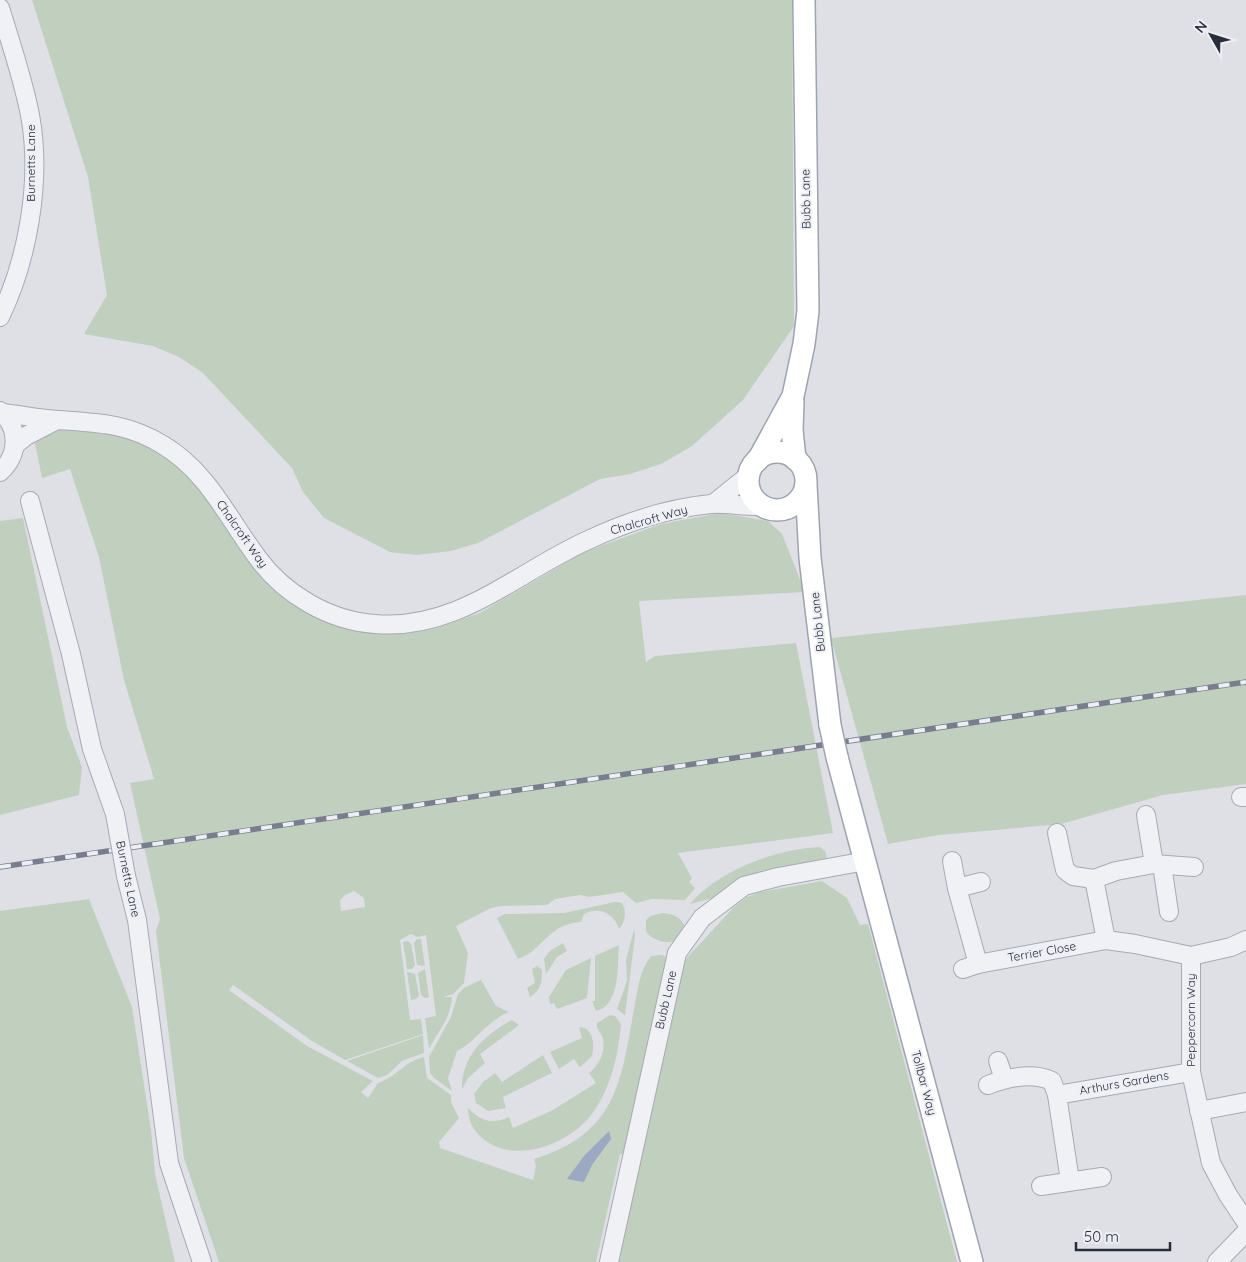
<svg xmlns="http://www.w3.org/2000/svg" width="1246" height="1262" font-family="Quicksand,sans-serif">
<rect width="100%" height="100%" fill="#dee0e6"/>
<!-- green -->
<g fill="#c1cfbf" fill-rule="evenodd">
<polygon points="32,0 792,0 794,326 743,400 692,446 661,464 630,474 600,479 478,543 451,551 416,555 390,552 324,518 303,492 292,468 203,373 179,357 153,346 84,334 107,295 88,177"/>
<path d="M66 428 127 435 165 454 198 484 272 585 399 631 427 629 478 614 584 552 661 524 720 513 768 521 782 534 805 592 639 601 646 662 655 656 796 643 833 833 678 853 692 878 689 882 695 888 685 900 652 899 636 903 623 892 589 897 580 895 555 899 547 905 501 906 491 908 456 926 468 953 464 983 453 994 443 997H452C451 1018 438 1031 429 1049L425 1018 436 1016 426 935 417 937 411 934 400 940 410 1020 421 1019 423 1034 345 1060 312 1041 233 985 229 990 307 1046 373 1081 361 1092 368 1098 378 1083C397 1077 403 1062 424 1057L427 1078 451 1095V1102L459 1118 439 1142 440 1148 533 1180 536 1166 534 1159C616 1134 621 1083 634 1009 638 989 639 972 651 956L662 955 670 960 627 1155 620 1154 596 1262H219L184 1158 156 931 160 919 130 783 154 779 124 680 99 557 70 469 42 478 35 443 52 433ZM354 891 364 898 365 907 341 911 340 900 345 895Z"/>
<polygon points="23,518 67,727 82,767 79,795 0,815 0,521"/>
<polygon points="1246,595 1246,784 1163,795 1061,824 939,835 888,844 831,638"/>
<path d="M820 847 825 851 827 858 760 871 737 881 713 898 690 904C719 870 776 849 820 847Z"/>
<polygon points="822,881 847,898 860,925 868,924 957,1262 616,1262 685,960 734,907 747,897 760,892"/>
<polygon points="89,899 132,1007 151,1130 155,1174 175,1262 0,1262 0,911"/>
<path d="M615 902 622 903C627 910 625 923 619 929 614 913 599 906 584 914L581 922C547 924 544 950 518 959L497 918 505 914 564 913Z"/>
<path d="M663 913C673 914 682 917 685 928 682 932 680 938 675 941 667 945 650 939 646 931V920L650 916Z"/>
<polygon points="634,930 635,936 625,1015 617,1009 627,981 626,960"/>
<polygon points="417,939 421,939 425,966 417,965 414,943"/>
<polygon points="408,941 411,944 415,965 412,969 407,969 403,942"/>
<polygon points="563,943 567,951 557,957 546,974 544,959 550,951"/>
<path d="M619 945C617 965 621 1005 596 1011L592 1001H595V956Z"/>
<polygon points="591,958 587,998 557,1009 554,1003 550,1004 549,997 566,970"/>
<path d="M537 966 542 970C542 983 541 990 530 997L527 988 535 983 532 969Z"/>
<polygon points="425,969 429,997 425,998 421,995 418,973"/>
<polygon points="407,972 415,974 419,996 416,999 411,1000"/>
<path d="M481 980 496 1006 509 1012C485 1022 477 1041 457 1051L448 1078 452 1091 434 1078 430 1073 429 1057 451 1017 458 994 464 988Z"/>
<path d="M610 1015 615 1016 621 1024C618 1056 611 1089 591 1115 567 1146 511 1166 480 1136 472 1128 468 1119 468 1108 480 1121 493 1125 509 1117L513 1128 553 1110 596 1083 589 1073C600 1064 608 1048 601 1034 598 1029 596 1029 597 1023Z"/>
<path d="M512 1020 519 1025 480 1054 485 1063 468 1078 462 1089C462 1055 485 1035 512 1020Z"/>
<path d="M579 1027C593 1027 595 1044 592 1056L580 1067 574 1059 559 1069 550 1052 582 1038Z"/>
<polygon points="423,1035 424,1053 402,1061 387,1075 378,1078 347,1061"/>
<polygon points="543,1055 552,1073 503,1097 506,1108 488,1111 476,1103 474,1094 483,1082 495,1073 502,1082"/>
</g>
<!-- water -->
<polygon fill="#9ba9c3" points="609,1131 611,1139 592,1165 584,1182 567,1179 584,1156"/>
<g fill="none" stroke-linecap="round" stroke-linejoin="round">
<defs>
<g id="minor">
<path d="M0 8C11 44 23 79 30 115 42 180 28 259 0 317"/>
<path d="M0 411C20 428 19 455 0 472"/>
<path d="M2 413C21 415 40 419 58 420 98 423 127 423 163 445 207 471 228 518 257 557 284 594 329 621 375 624 457 631 516 573 586 541 624 523 669 508 711 504 728 503 746 507 763 506"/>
<polyline points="15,445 26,436 57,420"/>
<polyline points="30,501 71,654 92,749 115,814"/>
<polyline points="713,504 749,475"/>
<polyline points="1241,797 1246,797"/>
<polyline points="1146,815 1154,864"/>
<polyline points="1057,833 1065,870 1073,876 1094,879 1116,871 1154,864 1194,867"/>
<polyline points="952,861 957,888 978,964"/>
<polyline points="1162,865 1169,912"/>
<polyline points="126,876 137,920 169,1163 202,1262"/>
<polyline points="1094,879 1106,940"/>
<polyline points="957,888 981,882"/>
<polyline points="1191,956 1191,1072 1211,1163 1228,1195 1246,1222"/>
<polyline points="963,969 978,964 1106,940 1135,944 1191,956 1231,947 1246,940"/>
<polyline points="998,1061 1004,1079"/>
<path d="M988 1085C1009 1077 1032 1072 1052 1081L1057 1095 1070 1181"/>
<polyline points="1057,1095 1191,1072"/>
<polyline points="1199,1111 1246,1102"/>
<polyline points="1041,1186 1102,1177"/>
<polyline points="609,1262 677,953 702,918 744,886 778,877 866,861"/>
<polyline points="1217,1262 1246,1232"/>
</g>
<g id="major">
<polyline points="793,401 792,430 795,459"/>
<circle cx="777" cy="481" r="29"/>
<polyline points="758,460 793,396 804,344 808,311 804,0"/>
<polyline points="806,485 810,558 830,725"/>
<polyline points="837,757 972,1262"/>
</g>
</defs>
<!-- minor casing -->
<use href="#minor" stroke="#a7aab3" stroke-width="20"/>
<!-- major casing -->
<use href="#major" stroke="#9ea3b0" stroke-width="24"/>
<!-- minor -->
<use href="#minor" stroke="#f0f1f5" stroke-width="18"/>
<!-- major -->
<use href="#major" stroke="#fff" stroke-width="21"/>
<defs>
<polyline id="rail" points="0,867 1246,682"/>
</defs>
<!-- rail casing -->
<use href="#rail" stroke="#797e8e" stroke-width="5.5"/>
<!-- rail -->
<use href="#rail" stroke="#edeff4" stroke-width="4" stroke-dasharray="11" stroke-linecap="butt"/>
<defs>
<polyline id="minor-bridge" points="115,814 126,876"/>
<polyline id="major-bridge" points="830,725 837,757"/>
</defs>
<!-- minor-bridge casing -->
<use href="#minor-bridge" stroke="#a7aab3" stroke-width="20" stroke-linecap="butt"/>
<!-- major-bridge casing -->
<use href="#major-bridge" stroke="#9ea3b0" stroke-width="24" stroke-linecap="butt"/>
<!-- minor-bridge -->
<use href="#minor-bridge" stroke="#f0f1f5" stroke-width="18"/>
<!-- major-bridge -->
<use href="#major-bridge" stroke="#fff" stroke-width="21"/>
</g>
<g text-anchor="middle" stroke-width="4" stroke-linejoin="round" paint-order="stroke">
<!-- street labels -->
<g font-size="12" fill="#282d3b" stroke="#edeff4">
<text transform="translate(31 163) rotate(-90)" y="4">Burnetts Lane</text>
<text transform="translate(806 199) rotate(-91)" y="4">Bubb Lane</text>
<text transform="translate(649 520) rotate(-16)" y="4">Chalcroft Way</text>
<text transform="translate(242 534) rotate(55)" y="4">Chalcroft Way</text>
<text transform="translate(818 622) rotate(-96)" y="4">Bubb Lane</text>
<text transform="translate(128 879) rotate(78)" y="4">Burnetts Lane</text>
<text transform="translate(1042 952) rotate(-10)" y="4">Terrier Close</text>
<text transform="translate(666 1000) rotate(-77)" y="4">Bubb Lane</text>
<text transform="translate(1191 1020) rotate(-90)" y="4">Peppercorn Way</text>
<text transform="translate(924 1083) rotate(75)" y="4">Tollbar Way</text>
<text transform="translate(1124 1083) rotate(-10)" y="4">Arthurs Gardens</text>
</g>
</g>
<!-- north arrow -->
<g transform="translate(1211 35) rotate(309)" stroke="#edeff4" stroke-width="4" paint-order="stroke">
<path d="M0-4L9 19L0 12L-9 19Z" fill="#282d3b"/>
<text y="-8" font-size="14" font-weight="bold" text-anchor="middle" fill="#282d3b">N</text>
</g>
<!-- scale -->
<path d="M1076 1242v8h94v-8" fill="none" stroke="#282d3b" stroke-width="2.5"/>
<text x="1084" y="1242" font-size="15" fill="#282d3b" stroke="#edeff4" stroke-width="4" paint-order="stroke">50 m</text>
</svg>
